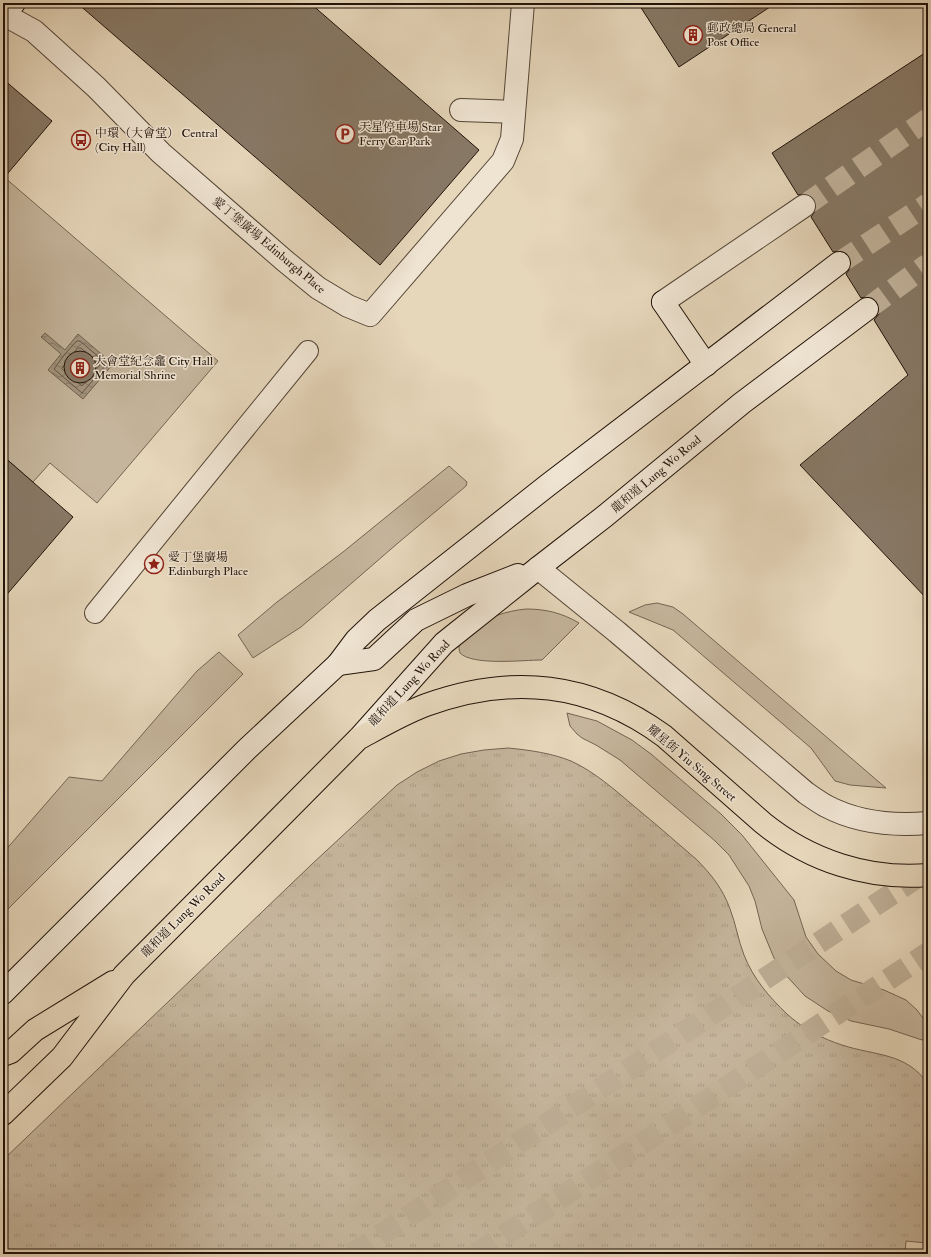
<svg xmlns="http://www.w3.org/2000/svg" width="931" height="1257" font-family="'IM FELL Double Pica','Noto Serif TC',serif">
<defs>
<pattern id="park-tufts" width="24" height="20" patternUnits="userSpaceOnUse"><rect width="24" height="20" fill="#c5b59c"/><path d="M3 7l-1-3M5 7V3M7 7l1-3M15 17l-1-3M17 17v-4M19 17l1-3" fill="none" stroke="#a99b85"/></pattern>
<pattern id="water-waves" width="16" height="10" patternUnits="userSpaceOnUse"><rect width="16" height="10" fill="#a3947e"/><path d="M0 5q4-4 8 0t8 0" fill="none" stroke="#847865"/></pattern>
</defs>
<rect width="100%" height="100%" fill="#e6d6ba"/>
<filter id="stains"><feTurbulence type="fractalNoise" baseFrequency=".005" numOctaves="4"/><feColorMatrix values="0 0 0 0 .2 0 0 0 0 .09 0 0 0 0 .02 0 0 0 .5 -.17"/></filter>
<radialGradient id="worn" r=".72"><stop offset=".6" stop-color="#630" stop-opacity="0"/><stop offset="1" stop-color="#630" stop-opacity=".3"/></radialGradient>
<!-- green -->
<g fill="#c5b59c" stroke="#736452">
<polygon points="4,177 218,361 97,503 50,463 33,482 3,456"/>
<polygon points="449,466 467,482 466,486 398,543 301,627 253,658 238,635 277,602 343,552"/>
<polygon points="657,603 673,607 683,614 886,788 850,785 835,781 811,748 673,630 629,612 645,605"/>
<path d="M526 609C546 609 562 613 579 623L542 660C523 660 473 666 460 653 459 649 458 645 461 641 467 633 489 619 498 615 507 612 516 610 526 609Z"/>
<polygon points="219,652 243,674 3,914 3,853 69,777 102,781 197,671"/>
<polygon points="567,713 597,721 632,740 651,754 721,814 742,835 794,900 806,937 818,954 836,971 851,980 884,990 906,1000 917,1010 928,1025 928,1037 922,1040 889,1029 851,1021 828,1011 805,996 783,972 774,958 762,929 755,901 749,886 729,855 714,840 620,760 596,745 582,738 577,734 570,726"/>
</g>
<!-- park -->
<path fill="url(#park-tufts)" stroke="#736452" d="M508 748C529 750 551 753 571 761 595 772 615 790 635 807 656 824 676 842 696 859 711 874 723 889 730 909 736 924 738 940 744 955 753 978 769 997 787 1014 802 1028 823 1039 842 1045 875 1056 906 1052 928 1084L927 1243 906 1241 905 1254H3V1160L311 865 397 785 417 772 439 761 461 754 484 750Z"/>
<!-- water -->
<polygon fill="url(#water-waves)" stroke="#6f604f" points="45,333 65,350 78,334 113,364 83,399 48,370 61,354 41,337"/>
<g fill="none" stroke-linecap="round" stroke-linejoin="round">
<!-- shore -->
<g stroke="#625444" stroke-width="1">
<polygon points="77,341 80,341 107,364 82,393 54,369 65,354"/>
<polygon points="78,348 81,348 100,365 82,386 62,369"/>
<polygon points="81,356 91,366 81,377 70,368 79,357"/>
</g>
</g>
<!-- building -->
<g fill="#877865" stroke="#211309">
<polygon points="77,3 310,3 479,150 380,265"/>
<polygon points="638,3 776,3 679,67"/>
<polygon points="928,51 928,600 800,465 908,375 874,320 879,314 879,307 877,302 872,297 866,297 861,298 846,274 851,267 851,262 849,256 843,251 838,251 833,252 811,217 815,211 816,205 815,199 809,195 803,194 798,195 772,153"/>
<polygon points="3,79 52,121 3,179"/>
<circle cx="80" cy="367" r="16"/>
<polygon points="3,456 73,517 3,599"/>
</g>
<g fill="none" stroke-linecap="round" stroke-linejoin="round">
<!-- minor-tunnel -->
<polyline stroke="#bfaf97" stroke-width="22" stroke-dasharray="22 11" stroke-linecap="butt" points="804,206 928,119"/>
<!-- secondary-tunnel -->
<g stroke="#bfaf97" stroke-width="22" stroke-dasharray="22 11" stroke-linecap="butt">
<polyline points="839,263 928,204"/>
<polyline points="867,309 928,264"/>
</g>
<!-- trunk-tunnel -->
<g stroke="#bfaf97" stroke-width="22" stroke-dasharray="22 11" stroke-linecap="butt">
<polyline points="352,1254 928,870"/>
<polyline points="476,1254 928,953"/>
</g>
<defs>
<polyline id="pedestrian" points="95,613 308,351"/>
<g id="minor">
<polyline points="3,14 34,31 96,87 161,153 285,261 318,288 348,306 370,315 503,161 512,139 523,3"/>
<polyline points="461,110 514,112"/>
<polyline points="663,302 804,206"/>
</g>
<path id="tertiary" d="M538 568 617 632 806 793C812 797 819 802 826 806 858 823 893 826 928 823"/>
<g id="secondary">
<polyline points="3,13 14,3"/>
<polyline points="663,302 706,365"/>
<polyline points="338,664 374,659 416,620 467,595 518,575"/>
<polyline points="360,737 444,643 538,568 605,516 742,403 867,309"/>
<polyline points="3,993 247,749 338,664 356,640 377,620 548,485 839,263"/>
</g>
<g id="primary">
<polyline points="3,1055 11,1052 35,1030 113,982"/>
<path d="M3 1114 62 1057 124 975 358 739C380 727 402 714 426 705 512 674 590 682 664 736L763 823C810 861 869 880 928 875"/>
</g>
</defs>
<!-- pedestrian casing -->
<use href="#pedestrian" stroke="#524435" stroke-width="22"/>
<!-- minor casing -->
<use href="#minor" stroke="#524435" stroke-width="24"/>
<!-- tertiary casing -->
<use href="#tertiary" stroke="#524435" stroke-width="24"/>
<!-- secondary casing -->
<use href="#secondary" stroke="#211309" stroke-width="24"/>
<!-- primary casing -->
<use href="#primary" stroke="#211309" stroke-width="24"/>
<!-- pedestrian -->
<use href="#pedestrian" stroke="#efe4d2" stroke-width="20"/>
<!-- minor -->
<use href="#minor" stroke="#efe4d2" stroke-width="22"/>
<!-- tertiary -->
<use href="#tertiary" stroke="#efe4d2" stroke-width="22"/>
<!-- secondary -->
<use href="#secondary" stroke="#efe4d2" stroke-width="22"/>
<!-- primary -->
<use href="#primary" stroke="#e6d6ba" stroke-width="22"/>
</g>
<!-- icons -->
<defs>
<symbol id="building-ring" viewBox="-11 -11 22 22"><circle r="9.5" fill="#efe4d2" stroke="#8f2418" stroke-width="1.5"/><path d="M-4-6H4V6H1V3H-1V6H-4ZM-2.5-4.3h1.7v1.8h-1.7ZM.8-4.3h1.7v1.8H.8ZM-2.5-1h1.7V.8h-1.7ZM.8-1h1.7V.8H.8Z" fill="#8f2418"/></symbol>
<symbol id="parking-ring" viewBox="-11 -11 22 22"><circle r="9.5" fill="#efe4d2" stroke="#8f2418" stroke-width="1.5"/><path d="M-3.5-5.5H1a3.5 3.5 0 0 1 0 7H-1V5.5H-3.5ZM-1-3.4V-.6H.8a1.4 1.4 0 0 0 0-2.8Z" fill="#8f2418"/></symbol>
<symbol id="bus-ring" viewBox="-11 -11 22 22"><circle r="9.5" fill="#efe4d2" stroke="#8f2418" stroke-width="1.5"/><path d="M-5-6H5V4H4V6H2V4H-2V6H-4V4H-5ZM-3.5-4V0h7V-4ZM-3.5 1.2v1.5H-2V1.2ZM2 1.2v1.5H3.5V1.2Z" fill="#8f2418"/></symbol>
<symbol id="sight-ring" viewBox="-11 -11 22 22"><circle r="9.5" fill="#efe4d2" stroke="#8f2418" stroke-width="1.5"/><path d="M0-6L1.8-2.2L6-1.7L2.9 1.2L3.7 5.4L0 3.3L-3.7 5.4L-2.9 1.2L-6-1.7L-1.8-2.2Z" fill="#8f2418"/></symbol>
</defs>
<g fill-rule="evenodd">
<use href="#building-ring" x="682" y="24" width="22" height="22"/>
<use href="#parking-ring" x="334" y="123" width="22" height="22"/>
<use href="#bus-ring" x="70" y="129" width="22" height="22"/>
<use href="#building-ring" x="69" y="357" width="22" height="22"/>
<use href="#sight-ring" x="143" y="553" width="22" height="22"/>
</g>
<g text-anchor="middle" stroke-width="3" stroke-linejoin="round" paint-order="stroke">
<!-- poi labels -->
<g font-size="12" fill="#211309" stroke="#efe4d2" text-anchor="start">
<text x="707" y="32">郵政總局 General<tspan x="707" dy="14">Post Office</tspan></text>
<text x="359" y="131">天星停車場 Star<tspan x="359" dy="14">Ferry Car Park</tspan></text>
<text x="95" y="137">中環（大會堂） Central<tspan x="95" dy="14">(City Hall)</tspan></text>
<text x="94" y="365">大會堂紀念龕 City Hall<tspan x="94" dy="14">Memorial Shrine</tspan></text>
<text x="168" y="561">愛丁堡廣場<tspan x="168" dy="14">Edinburgh Place</tspan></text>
</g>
<!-- street labels -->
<g font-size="12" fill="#211309" stroke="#efe4d2">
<text transform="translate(269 245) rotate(40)" y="4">愛丁堡廣場 Edinburgh Place</text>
<text transform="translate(656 474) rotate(-40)" y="4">龍和道 Lung Wo Road</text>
<text transform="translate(409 683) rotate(-47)" y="4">龍和道 Lung Wo Road</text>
<text transform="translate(692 763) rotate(40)" y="4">耀星街 Yiu Sing Street</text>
<text transform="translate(183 915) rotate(-45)" y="4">龍和道 Lung Wo Road</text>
</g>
</g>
<!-- margin -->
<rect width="931" height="1257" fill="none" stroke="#e6d6ba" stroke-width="16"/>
<rect x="4" y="4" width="923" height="1249" fill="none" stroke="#211309" stroke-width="2"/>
<rect x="8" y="8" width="915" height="1241" fill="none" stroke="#211309"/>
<rect width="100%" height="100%" filter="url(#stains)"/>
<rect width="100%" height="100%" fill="url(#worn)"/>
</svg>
